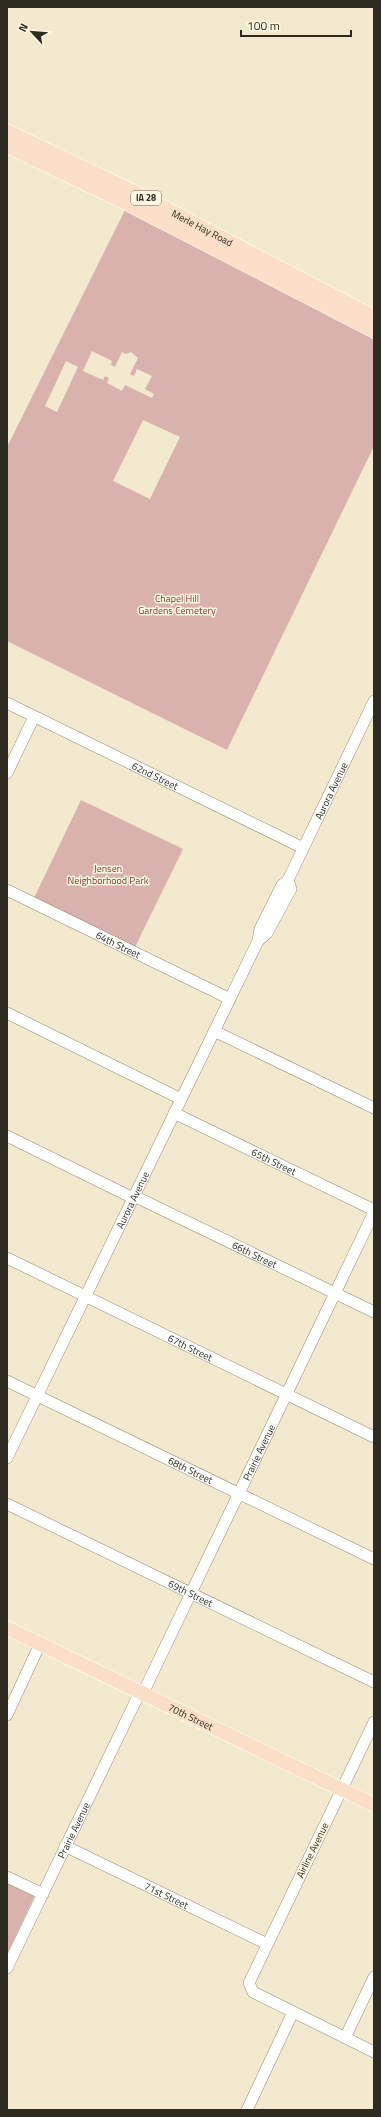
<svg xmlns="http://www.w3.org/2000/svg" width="381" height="2117" font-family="'Titillium Web',sans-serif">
<rect width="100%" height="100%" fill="#f2e9ce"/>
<!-- green -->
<g fill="#d9b2ae" fill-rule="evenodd">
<path d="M128 204 374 331V446L227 750 7 641V447ZM92 351 112 361 111 365 115 367 122 352 126 354 131 352 138 358 130 374 134 376 137 369 152 376 145 389 154 394 152 398 125 385 122 391 107 383 109 378 105 376 103 380 83 371ZM66 361 78 367 57 412 45 406ZM143 420 180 437 150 499 113 481Z"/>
<polygon points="81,800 183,849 135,947 34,898"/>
<polygon points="7,1881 33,1894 34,1897 7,1954"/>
</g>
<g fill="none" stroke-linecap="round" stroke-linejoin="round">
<defs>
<g id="minor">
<path id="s1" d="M7 703 303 848"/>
<polyline points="7,773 34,717"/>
<path id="s2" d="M7 890 230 999"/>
<polyline points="258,941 267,933 291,889 288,880"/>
<polyline points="7,1013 181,1099"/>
<polyline points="214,1031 374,1108"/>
<path id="s3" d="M174 1113 374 1210"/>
<polyline points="7,1136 133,1198"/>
<path id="s4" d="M134 1196 374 1312"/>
<path id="s5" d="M7 1258 374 1437"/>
<path id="s6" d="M7 1381 374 1559"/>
<path id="s7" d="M7 1458 258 941 260 929 282 885 288 880 374 701"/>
<path id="s8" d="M7 1504 374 1682"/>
<path id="s9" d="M143 1693 374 1212"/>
<polyline points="7,1715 40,1644"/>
<polyline points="374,1722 249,1983 253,1992 374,2052"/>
<path id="s10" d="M65 1846 267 1944"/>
<polyline points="7,1877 43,1894"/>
<path id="s11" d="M7 1968 140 1692"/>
<polyline points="345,2038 374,1977"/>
<polyline points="247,2110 293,2012"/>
</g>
<g id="major">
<path id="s12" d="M7 131 134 192 374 317"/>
<polyline points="7,146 128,204 374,331"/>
<path id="s13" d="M7 1628 374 1805"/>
</g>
</defs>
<!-- minor casing -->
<use href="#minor" stroke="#958d75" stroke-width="12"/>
<!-- major casing -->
<use href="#major" stroke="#fff" stroke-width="15"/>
<!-- minor -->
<use href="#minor" stroke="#fff" stroke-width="11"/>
<!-- major -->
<use href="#major" stroke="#fbdfc9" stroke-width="14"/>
</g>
<g text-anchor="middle" stroke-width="3" stroke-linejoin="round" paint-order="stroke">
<!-- shield labels -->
<rect fill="#fef7e1" stroke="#6c685b" stroke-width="1" x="131" y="191" width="30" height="14" rx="3"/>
<g font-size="9" font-weight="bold" fill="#2e2b21">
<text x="146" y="201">IA 28</text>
</g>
<!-- street labels -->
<g font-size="10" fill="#2e2b21" stroke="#fef7e1">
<text dy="4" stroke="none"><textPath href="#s12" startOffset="218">Merle Hay Road</textPath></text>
<text dy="4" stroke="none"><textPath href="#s1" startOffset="165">62nd Street</textPath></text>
<text dy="4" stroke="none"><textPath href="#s7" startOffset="743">Aurora Avenue</textPath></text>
<text dy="4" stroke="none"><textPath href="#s2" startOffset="124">64th Street</textPath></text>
<text dy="4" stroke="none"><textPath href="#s3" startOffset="111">65th Street</textPath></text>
<text dy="4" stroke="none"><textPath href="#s7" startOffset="287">Aurora Avenue</textPath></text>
<text dy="4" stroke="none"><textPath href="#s4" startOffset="134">66th Street</textPath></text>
<text dy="4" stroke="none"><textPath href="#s5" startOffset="204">67th Street</textPath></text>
<text dy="4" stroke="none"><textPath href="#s9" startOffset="267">Prairie Avenue</textPath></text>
<text dy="4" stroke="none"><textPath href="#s6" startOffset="204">68th Street</textPath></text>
<text dy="4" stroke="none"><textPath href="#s8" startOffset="204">69th Street</textPath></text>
<text dy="4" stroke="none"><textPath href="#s13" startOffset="204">70th Street</textPath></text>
<text dy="4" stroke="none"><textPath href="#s11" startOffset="153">Prairie Avenue</textPath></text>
<text transform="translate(312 1850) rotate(-64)" y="4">Airline Avenue</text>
<text dy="4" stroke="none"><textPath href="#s10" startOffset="113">71st Street</textPath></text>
</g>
<!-- park labels -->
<g font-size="10" fill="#7c3a37" stroke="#fef7e1">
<text x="177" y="602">Chapel Hill<tspan x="177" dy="12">Gardens Cemetery</tspan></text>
<text x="108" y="872">Jensen<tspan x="108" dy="12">Neighborhood Park</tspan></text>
</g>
</g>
<!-- border -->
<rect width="381" height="2117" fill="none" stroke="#2e2b21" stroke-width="16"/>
<!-- north arrow -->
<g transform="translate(32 32) rotate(296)" stroke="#fef7e1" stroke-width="3" paint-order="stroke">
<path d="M0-3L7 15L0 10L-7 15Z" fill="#2e2b21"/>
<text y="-6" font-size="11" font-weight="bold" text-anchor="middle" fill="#2e2b21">N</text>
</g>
<!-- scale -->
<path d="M241 30v6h110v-6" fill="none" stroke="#2e2b21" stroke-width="2"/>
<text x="247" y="30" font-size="12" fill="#2e2b21" stroke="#fef7e1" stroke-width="3" paint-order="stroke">100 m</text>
</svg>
